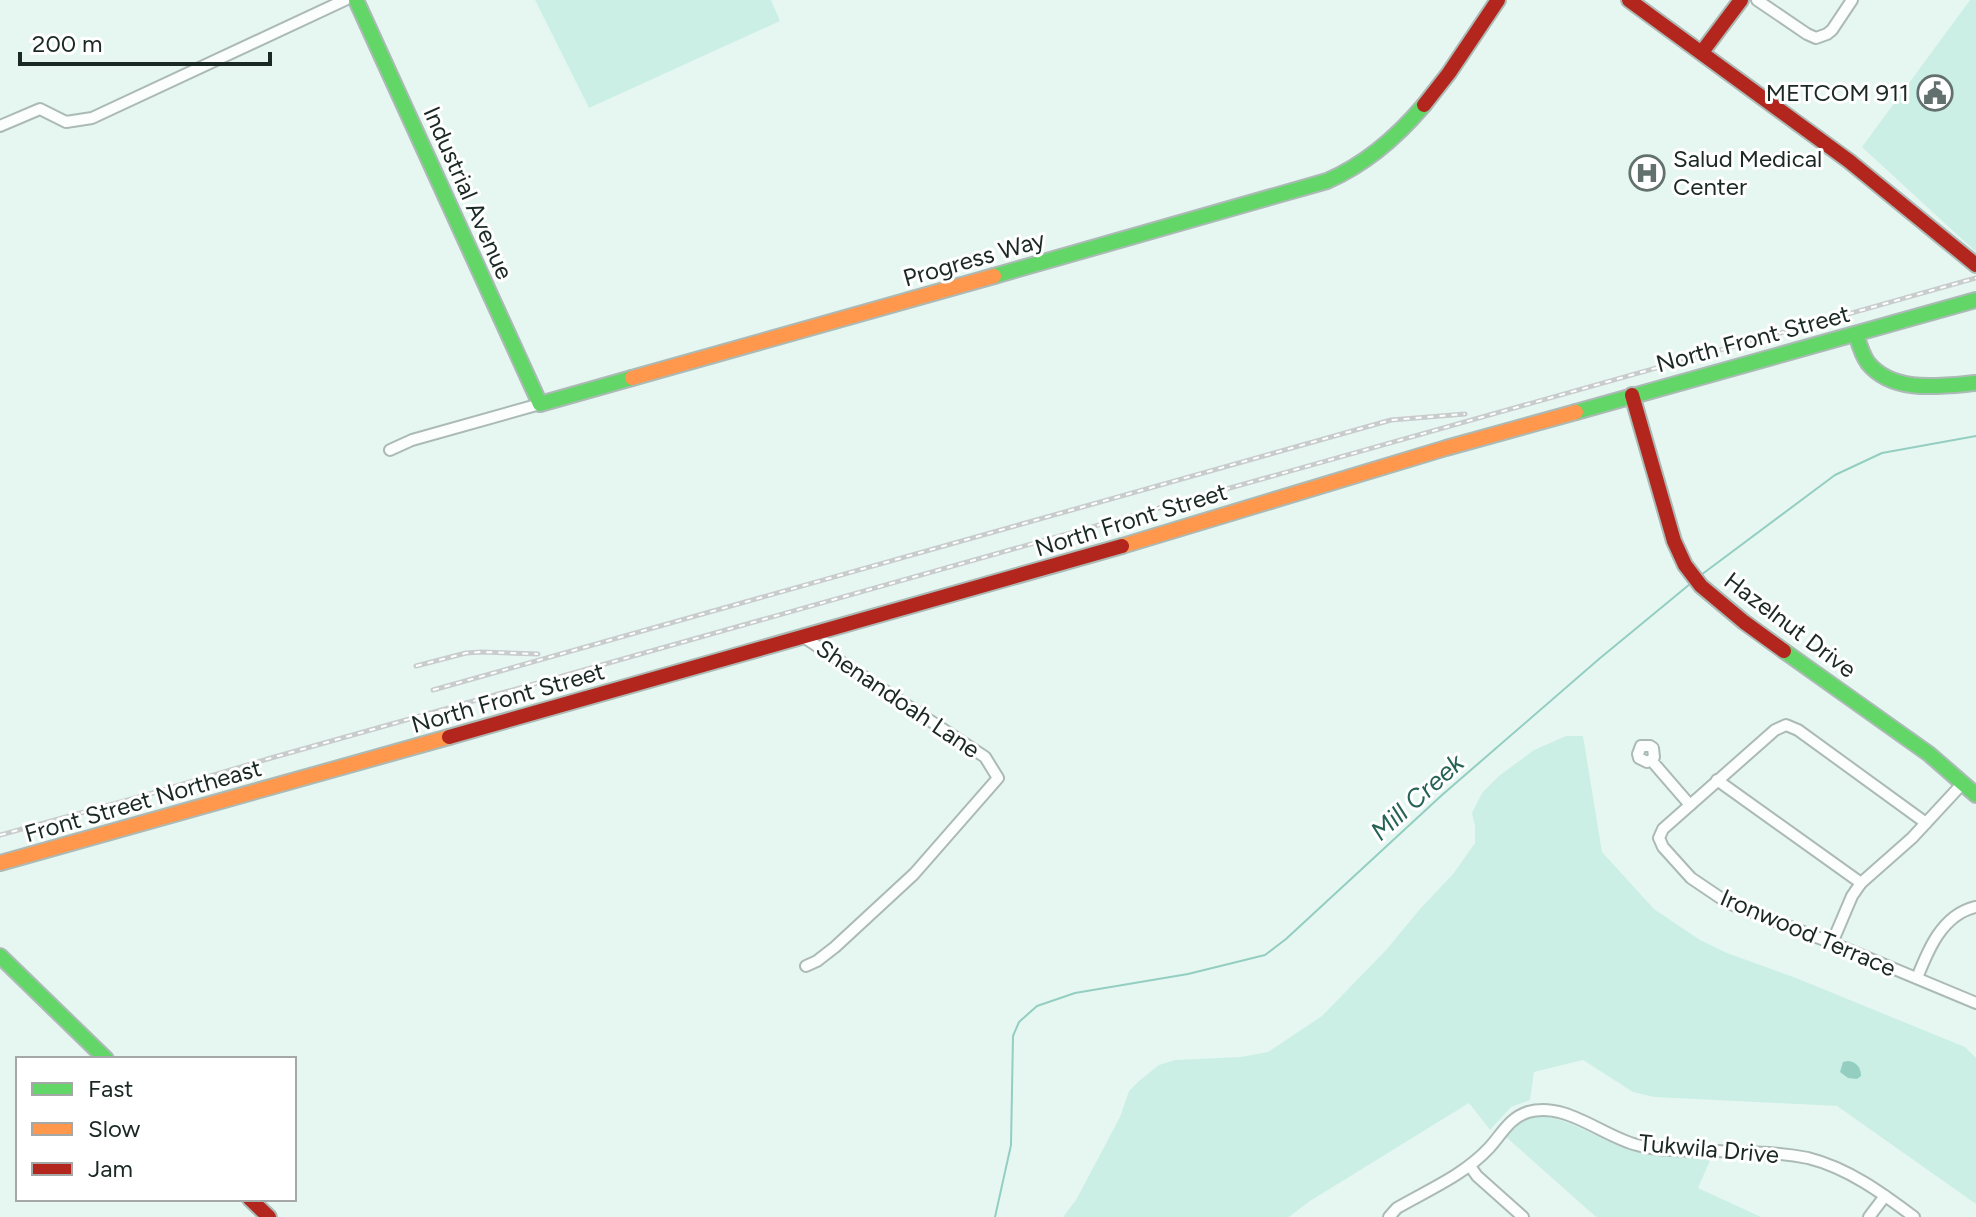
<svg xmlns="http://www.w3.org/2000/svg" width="1976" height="1217" font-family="Figtree,sans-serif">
<rect width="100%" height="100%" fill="#e6f7f2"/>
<!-- green -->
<g fill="#ccefe5">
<polygon points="535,0 771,0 780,21 589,108"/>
<polygon points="1970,0 1976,0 1976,252 1862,147"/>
<polygon points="1566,736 1583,736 1602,852 1654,909 1700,940 1727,953 1796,978 1965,1047 1976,1058 1976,1204 1837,1106 1654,1097 1633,1092 1583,1060 1534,1072 1530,1100 1511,1107 1490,1130 1469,1103 1310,1201 1289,1217 1063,1217 1076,1200 1120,1117 1129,1091 1139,1081 1159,1065 1175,1060 1240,1057 1268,1052 1322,1016 1386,950 1420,909 1453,874 1475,843 1475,826 1472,813 1482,793 1500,775 1534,750"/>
<path d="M1534 1116C1565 1116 1589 1134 1617 1145 1648 1156 1679 1156 1712 1156L1698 1188 1761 1217H1596L1506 1137 1523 1120Z"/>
</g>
<!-- water -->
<path fill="#93cec0" d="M1848 1061C1856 1062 1861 1067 1861 1076L1857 1079 1848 1078 1840 1072 1843 1062Z"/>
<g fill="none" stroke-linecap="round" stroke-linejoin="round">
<!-- stream -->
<g stroke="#93cec0" stroke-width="2">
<polyline points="1701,575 1835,475 1882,453 1976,436"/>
<polyline points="995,1217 1011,1145 1013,1036 1019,1022 1037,1006 1075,993 1188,974 1265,955 1286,939 1442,795 1599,659 1690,584"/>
</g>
<defs>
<g id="street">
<polyline points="1757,0 1807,34 1816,38 1827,34 1832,30 1852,0"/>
<polyline points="0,126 40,109 66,122 92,118 345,0"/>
<polyline points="390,450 412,440 540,404"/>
<polyline points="805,638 985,757 998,778 914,874 835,947 817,961 806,966"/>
<polyline points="1651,760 1654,757 1653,748 1650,746 1641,746 1638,754 1639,758 1647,762 1651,760 1690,805"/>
<polyline points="1717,780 1861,883"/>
<polyline points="1926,823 1798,730 1786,725 1775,730 1663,829 1659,838 1663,847 1691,878 1728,903 1832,943 1976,1003"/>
<polyline points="1832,943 1852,896 1861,883 1912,838 1963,783"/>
<path d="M1917 978C1928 950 1942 915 1975 907"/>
<polyline points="1470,1166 1477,1176 1523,1217"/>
<path d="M1389 1217 1397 1208C1428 1190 1464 1175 1489 1148 1502 1134 1509 1118 1528 1112 1565 1101 1602 1136 1637 1145 1662 1152 1691 1150 1716 1151 1747 1152 1778 1152 1808 1158 1848 1168 1882 1193 1914 1217"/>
<polyline points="1869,1217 1885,1196"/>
</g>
<g id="fast">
<polyline points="356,0 540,404 632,378"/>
<path d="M994 276 1327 181C1366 164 1397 137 1424 105"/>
<path d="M1856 334C1859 344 1862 355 1868 363 1893 394 1941 386 1976 383"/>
<polyline points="1576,412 1976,300"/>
<polyline points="1784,651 1929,754 1976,795"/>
<polyline points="0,956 106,1059"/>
</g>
<g id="slow">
<polyline points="632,378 994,276"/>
<polyline points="1122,546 1446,448 1576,412"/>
<polyline points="0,863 449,737"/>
</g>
<g id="jam">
<polyline points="1629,0 1849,161 1976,265"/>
<polyline points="1702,52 1741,0"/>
<polyline points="1424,105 1449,73 1498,0"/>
<polyline points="1632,395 1674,541 1685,565 1701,586 1744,622 1784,651"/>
<polyline points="449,737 1122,546"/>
<polyline points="250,1199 269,1217"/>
</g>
</defs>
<!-- street casing -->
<use href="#street" stroke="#acbab6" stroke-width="14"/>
<!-- fast casing -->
<use href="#fast" stroke="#acbab6" stroke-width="18"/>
<!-- slow casing -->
<use href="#slow" stroke="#acbab6" stroke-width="18"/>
<!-- jam casing -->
<use href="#jam" stroke="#acbab6" stroke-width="18"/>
<!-- street -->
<use href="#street" stroke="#fbfefd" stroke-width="10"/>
<!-- fast -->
<use href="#fast" stroke="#63d668" stroke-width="14"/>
<!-- slow -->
<use href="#slow" stroke="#ff974d" stroke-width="14"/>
<!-- jam -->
<use href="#jam" stroke="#b3261e" stroke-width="14"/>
<defs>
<g id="rail">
<polyline points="416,666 466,653 482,652 538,654"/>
<polyline points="433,690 1391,420 1465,414"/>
<polyline points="0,835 146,795 271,758 1976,278"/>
</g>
</defs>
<!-- rail casing -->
<use href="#rail" stroke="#c8cccc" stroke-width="5"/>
<!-- rail -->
<use href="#rail" stroke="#fff" stroke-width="2" stroke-dasharray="6" stroke-linecap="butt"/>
</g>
<!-- icons -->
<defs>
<symbol id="civic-ring" viewBox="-11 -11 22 22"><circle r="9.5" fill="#fff" stroke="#62716d" stroke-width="1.5"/><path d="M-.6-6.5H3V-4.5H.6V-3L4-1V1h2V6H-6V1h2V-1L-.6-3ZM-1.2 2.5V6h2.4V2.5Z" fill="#62716d"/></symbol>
<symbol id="hospital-ring" viewBox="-11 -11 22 22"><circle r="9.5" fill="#fff" stroke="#62716d" stroke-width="1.5"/><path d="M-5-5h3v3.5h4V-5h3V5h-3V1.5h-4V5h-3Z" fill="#62716d"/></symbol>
</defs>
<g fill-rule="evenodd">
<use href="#civic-ring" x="1915" y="73" width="40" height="40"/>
<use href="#hospital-ring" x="1627" y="153" width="40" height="40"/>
</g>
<g text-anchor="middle" stroke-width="6" stroke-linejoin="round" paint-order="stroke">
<!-- poi labels -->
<g font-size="24" fill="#1b2925" stroke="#fff" text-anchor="end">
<text x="1909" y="101">METCOM 911</text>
<text x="1673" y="167" text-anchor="start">Salud Medical<tspan x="1673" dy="28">Center</tspan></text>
</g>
<!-- street labels -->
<g font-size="24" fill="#1b2925" stroke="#fff">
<text transform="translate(468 193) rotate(66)" y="8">Industrial Avenue</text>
<text transform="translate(974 259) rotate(-16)" y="8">Progress Way</text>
<text transform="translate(1753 339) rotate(-15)" y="8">North Front Street</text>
<text transform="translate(1131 520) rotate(-17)" y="8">North Front Street</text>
<text transform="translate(1790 625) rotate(37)" y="8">Hazelnut Drive</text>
<text transform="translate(508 698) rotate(-16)" y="8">North Front Street</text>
<text transform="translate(898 699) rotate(34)" y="8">Shenandoah Lane</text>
<text transform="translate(143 801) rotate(-16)" y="8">Front Street Northeast</text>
<text transform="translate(1808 933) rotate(23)" y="8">Ironwood Terrace</text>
<text transform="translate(1709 1149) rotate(5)" y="8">Tukwila Drive</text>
</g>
<!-- water labels -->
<g font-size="26" font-style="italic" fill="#256355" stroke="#fff">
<text transform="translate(1417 797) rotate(-42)" y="9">Mill Creek</text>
</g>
</g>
<!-- legend -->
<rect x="16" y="1057" width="280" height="144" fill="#ffffff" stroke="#a4a9a8" stroke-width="2"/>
<rect x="32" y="1083" width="40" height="12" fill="#63d668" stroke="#a4a9a8" stroke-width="2"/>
<text x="88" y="1097" font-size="24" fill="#1b2925">Fast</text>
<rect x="32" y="1123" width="40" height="12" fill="#ff974d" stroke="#a4a9a8" stroke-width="2"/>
<text x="88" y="1137" font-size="24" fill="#1b2925">Slow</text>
<rect x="32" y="1163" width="40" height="12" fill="#b3261e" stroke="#a4a9a8" stroke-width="2"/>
<text x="88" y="1177" font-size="24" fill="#1b2925">Jam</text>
<!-- scale -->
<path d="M20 52v12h250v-12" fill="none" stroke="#1b2925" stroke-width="4"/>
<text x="32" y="52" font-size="24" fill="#1b2925" stroke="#ffffff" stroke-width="6" paint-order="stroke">200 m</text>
</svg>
